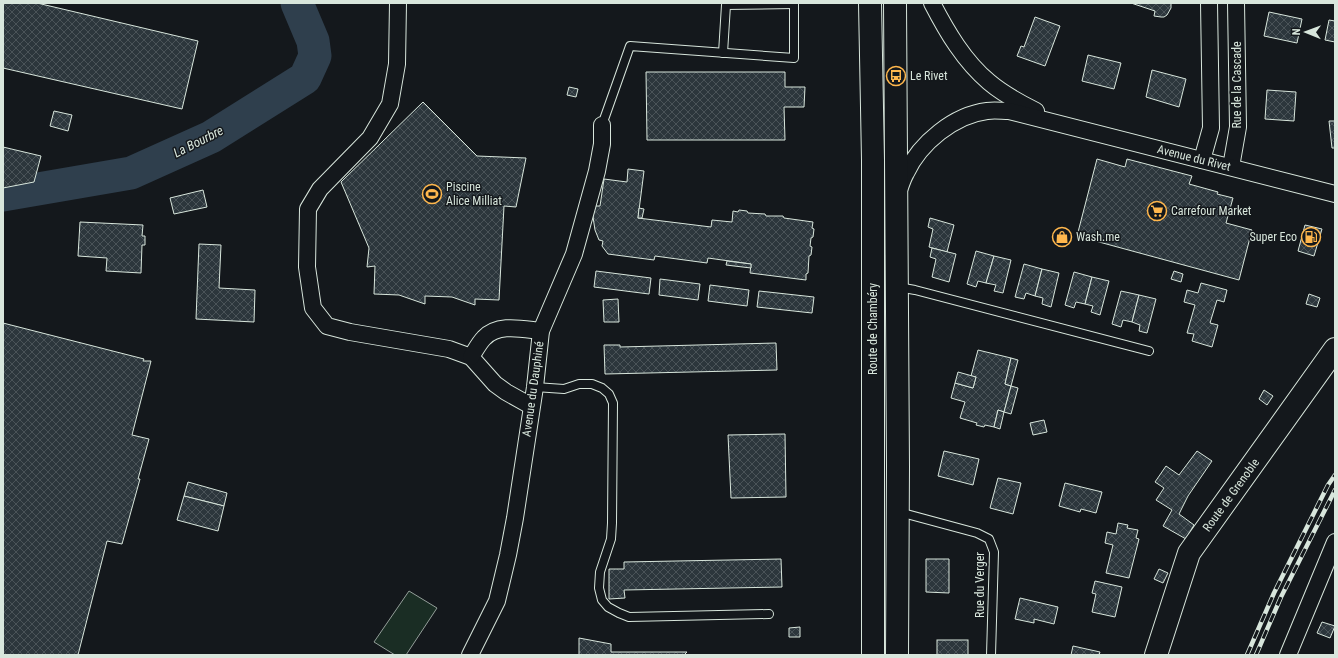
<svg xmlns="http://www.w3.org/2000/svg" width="1338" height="658" font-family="'Roboto Condensed',sans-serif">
<defs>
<pattern id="building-cross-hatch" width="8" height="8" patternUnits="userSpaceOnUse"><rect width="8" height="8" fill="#2c363c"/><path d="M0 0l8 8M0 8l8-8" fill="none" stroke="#4a5358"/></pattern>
</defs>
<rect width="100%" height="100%" fill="#14181c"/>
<!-- pitch -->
<polygon fill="#1a2d24" stroke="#939e99" points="409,591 437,608 406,655 395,655 374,642"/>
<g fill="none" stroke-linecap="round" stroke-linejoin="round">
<!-- river -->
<polyline stroke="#2f3f4d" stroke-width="33" points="3,195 131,173 211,137 305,78 315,56 313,41 297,3"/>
</g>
<!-- building -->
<g fill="url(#building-cross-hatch)" stroke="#d8e6dc">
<polygon points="3,3 37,3 198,41 182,109 3,68"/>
<polygon points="1131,3 1171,3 1171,8 1167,15 1164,17 1161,17 1154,16 1155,11"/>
<polygon points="1269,12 1302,19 1297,43 1264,36"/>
<polygon points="1035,17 1060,26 1045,66 1017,56 1021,46 1024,47"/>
<polygon points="1329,20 1335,21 1335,42 1325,40"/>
<polygon points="1088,55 1121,63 1114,89 1082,81"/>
<polygon points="1152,70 1186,79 1179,107 1146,97"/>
<polygon points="646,72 785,72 785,87 805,87 804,107 784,107 785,140 647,140"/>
<polygon points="569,87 578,89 576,97 567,95"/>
<polygon points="1267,90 1296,92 1294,121 1265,119"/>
<polygon points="423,102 477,156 526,158 516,207 504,206 499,300 475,299 475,305 452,297 425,296 425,304 399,295 374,294 375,266 367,267 369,248 341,182"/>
<polygon points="54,111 72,115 68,131 50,126"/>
<polygon points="1329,121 1335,121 1335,148 1332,148"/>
<polygon points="3,147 41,156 34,182 3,188"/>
<polygon points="1097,159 1125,167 1127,159 1192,176 1189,184 1218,192 1217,194 1233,198 1226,223 1252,230 1239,280 1077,236"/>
<polygon points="628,169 644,171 638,218 711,227 712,220 732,222 733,211 738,212 739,210 747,211 748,213 765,214 766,216 783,216 784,218 813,222 812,228 814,229 813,237 811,238 810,246 812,247 811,255 809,256 808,273 806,274 806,280 750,273 751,264 708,258 707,263 655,256 654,260 608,254 602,246 603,241 599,240 595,230 593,217 594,206 600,206 604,179 627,182"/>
<polygon points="203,190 207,207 174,214 170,198"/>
<polygon points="639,208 644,209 642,218 638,218"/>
<polygon points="930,218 954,225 947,252 929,247 933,229 928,227"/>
<polygon points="80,222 143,225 142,236 145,236 145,245 142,245 141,273 106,271 107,258 78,256"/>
<polygon points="1305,225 1322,229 1314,256 1298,251"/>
<polygon points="199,244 221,245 219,288 255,290 254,322 196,319"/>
<polygon points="932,248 956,254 949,282 932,277 936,259 930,257"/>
<polygon points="976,251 994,256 986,283 978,281 976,287 967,284"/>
<polygon points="994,256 1011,260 1003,293 994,291 996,285 986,283"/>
<polygon points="727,261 751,264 751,268 726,265"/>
<polygon points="1024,264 1042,269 1035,296 1026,293 1024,299 1015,297"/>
<polygon points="1042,269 1059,273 1051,307 1042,304 1043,298 1035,296"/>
<polygon points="596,271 651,278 649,294 594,287"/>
<polygon points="1174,271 1183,274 1181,282 1171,279"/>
<polygon points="1074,272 1092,277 1085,304 1076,302 1074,308 1065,305"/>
<polygon points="1092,277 1109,281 1100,315 1091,312 1093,306 1085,304"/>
<polygon points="660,279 700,284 698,300 659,295"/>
<polygon points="1201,283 1227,290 1224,302 1217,300 1210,323 1218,325 1212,347 1192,341 1194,334 1187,333 1195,305 1184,302 1187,290 1198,293"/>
<polygon points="710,285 749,290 747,306 708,301"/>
<polygon points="759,291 814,297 812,313 757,307"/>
<polygon points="1121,291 1139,295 1132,322 1123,320 1121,327 1112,324"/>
<polygon points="1309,294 1320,298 1317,307 1306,304"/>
<polygon points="1139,295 1156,299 1147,333 1139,331 1140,325 1132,322"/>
<polygon points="618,299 619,322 604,322 603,300"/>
<polygon points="3,323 144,359 143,361 151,361 132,435 149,439 138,479 140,479 122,544 107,541 78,655 3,655"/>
<polygon points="776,343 777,370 605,374 604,345 620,345 620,347"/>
<polygon points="978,350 1011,358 1005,384 1011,386 1004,412 998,410 994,427 985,425 984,427 976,425 977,423 960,418 965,402 951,398 955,383 973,388 976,377 971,376"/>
<polygon points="1011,358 1018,360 1011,386 1005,384"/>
<polygon points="958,372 976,377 973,388 955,383"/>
<polygon points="1011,386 1018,388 1011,414 1004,412"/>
<polygon points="1264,390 1273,396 1267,405 1259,399"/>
<polygon points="998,410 1004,412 1000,429 994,427"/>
<polygon points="1044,420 1047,432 1033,435 1030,423"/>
<polygon points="785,434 786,497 731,498 728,435"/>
<polygon points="944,451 979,459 973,485 938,476"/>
<polygon points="1197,451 1212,461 1188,496 1179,514 1194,525 1186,539 1163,526 1172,510 1156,500 1164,488 1155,482 1166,466 1179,475"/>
<polygon points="998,478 1021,483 1013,514 990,508"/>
<polygon points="188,482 227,493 224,506 184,496"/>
<polygon points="1065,483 1102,492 1096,513 1081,509 1080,512 1059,506"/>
<polygon points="184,496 224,506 218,531 177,520"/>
<polygon points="1118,523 1128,525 1127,528 1138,530 1136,538 1139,539 1129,578 1106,573 1113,545 1105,543 1107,532 1116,534"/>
<polygon points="781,559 782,587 624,590 625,598 609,599 609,569 624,569 624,562"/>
<polygon points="926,559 949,559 949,593 926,592"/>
<polygon points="1159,569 1168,573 1163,583 1154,579"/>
<polygon points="1095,581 1122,587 1115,617 1092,612 1096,594 1092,593"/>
<polygon points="1020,598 1058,607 1054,624 1034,619 1034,623 1015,619"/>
<polygon points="1322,622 1335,626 1330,638 1317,633"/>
<polygon points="800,627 800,637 789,637 789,628"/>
<polygon points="579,638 611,644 611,652 687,652 684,655 579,655"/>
<rect x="937" y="640" width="31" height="15"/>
<polygon points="1073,646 1100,652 1099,655 1071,655"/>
</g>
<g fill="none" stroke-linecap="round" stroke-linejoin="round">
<defs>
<g id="service">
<polyline points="723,53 726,5 794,4"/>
<polyline points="602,125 630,46 794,58 794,3"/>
<polyline points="898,287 915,290 1149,351"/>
<polyline points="535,387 564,389 579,384 592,384 602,388 609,394 613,403 612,523 611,539 600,572 599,588 602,600 608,607 619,613 629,617 769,614"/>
<polyline points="899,512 977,533 989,539 994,552 991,655"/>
</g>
<g id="minor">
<polyline points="398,3 397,64 390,104 370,138 320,189 308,209 307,267 313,308 327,326 350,332 449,349 471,357 495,384 506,392 531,406"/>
<path d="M932 3C947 32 964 61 989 82 1003 94 1020 103 1036 111"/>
<polyline points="1202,160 1211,128 1209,3"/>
<polyline points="1231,167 1238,127 1236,3"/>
<path d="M899 190C901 185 903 178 906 173 920 143 954 115 987 111 994 110 1002 111 1009 111L1335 194"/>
<path d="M471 357C475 351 479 343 484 338 498 323 522 329 541 331"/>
<polyline points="470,655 497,601 508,555 515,518 535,387 541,331 574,254 597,171 602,144 602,125"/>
<polyline points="1288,655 1335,542"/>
</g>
<g id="primary">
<polyline points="870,3 873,160 873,655"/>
<polyline points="895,3 898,466 897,655"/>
<polyline points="1156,655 1189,553 1335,349"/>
</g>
</defs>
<!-- service casing -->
<use href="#service" stroke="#d8e6dc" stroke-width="10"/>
<!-- minor casing -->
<use href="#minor" stroke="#d8e6dc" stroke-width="18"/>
<!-- primary casing -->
<use href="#primary" stroke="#d8e6dc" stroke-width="24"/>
<!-- service -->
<use href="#service" stroke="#14181c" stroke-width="8"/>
<!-- minor -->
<use href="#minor" stroke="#14181c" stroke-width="16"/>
<!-- primary -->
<use href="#primary" stroke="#14181c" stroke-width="22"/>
<defs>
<g id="rail">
<polyline points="1247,655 1274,593 1328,485 1335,475"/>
<polyline points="1256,655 1281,597 1335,490"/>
</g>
</defs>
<!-- rail casing -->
<use href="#rail" stroke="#d8e6dc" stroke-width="4.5"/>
<!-- rail -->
<use href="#rail" stroke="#14181c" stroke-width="3" stroke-dasharray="9" stroke-linecap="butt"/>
</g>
<!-- icons -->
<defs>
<symbol id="bus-ring" viewBox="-11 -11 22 22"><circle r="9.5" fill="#14181c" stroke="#ffb74d" stroke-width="1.5"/><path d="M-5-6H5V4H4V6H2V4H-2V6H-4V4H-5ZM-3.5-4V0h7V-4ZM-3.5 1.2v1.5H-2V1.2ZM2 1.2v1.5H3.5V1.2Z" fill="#ffb74d"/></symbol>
<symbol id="stadium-ring" viewBox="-11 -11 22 22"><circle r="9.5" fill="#14181c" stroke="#ffb74d" stroke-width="1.5"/><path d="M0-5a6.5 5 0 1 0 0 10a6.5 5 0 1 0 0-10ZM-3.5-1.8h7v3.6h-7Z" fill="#ffb74d"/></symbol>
<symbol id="supermarket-ring" viewBox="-11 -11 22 22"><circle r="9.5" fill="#14181c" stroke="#ffb74d" stroke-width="1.5"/><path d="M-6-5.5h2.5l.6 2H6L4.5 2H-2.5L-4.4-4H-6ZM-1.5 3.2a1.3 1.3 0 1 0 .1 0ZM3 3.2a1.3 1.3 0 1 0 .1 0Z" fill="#ffb74d"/></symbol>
<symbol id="shop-ring" viewBox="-11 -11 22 22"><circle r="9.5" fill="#14181c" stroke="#ffb74d" stroke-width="1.5"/><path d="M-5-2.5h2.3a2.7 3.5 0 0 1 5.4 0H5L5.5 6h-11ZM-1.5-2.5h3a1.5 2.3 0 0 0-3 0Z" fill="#ffb74d"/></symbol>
<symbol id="fuel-ring" viewBox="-11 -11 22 22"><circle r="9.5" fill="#14181c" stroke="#ffb74d" stroke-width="1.5"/><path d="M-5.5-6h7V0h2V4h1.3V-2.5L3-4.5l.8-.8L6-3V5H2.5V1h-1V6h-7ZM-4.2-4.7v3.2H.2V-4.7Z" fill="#ffb74d"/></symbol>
</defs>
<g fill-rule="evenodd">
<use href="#bus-ring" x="885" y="65" width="22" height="22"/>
<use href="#stadium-ring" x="421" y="183" width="22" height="22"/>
<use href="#supermarket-ring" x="1146" y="200" width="22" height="22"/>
<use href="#shop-ring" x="1051" y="226" width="22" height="22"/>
<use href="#fuel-ring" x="1300" y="226" width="22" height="22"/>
</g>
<g text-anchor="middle" stroke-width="3" stroke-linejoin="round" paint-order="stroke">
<!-- poi labels -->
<g font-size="12" fill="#d8e6dc" stroke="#14181c" text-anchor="start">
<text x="910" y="80">Le Rivet</text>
<text x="446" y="191">Piscine<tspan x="446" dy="14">Alice Milliat</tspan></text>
<text x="1171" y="215">Carrefour Market</text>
<text x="1076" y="241">Wash.me</text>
<text x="1297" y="241" text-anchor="end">Super Eco</text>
</g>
<!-- street labels -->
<g font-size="12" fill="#d8e6dc" stroke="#14181c">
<text transform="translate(1237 85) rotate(-90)" y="4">Rue de la Cascade</text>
<text transform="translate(1194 158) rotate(14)" y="4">Avenue du Rivet</text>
<text transform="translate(873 329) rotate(-90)" y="4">Route de Chambéry</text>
<text transform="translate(533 389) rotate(-82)" y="4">Avenue du Dauphiné</text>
<text transform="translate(1231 495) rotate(-54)" y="4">Route de Grenoble</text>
<text transform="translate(980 585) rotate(-90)" y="4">Rue du Verger</text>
</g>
<!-- water labels -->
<g font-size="13" font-style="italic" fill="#d8e6dc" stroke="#14181c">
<text transform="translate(198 141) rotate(-27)" y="5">La Bourbre</text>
</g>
</g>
<!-- border -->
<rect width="1338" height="658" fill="none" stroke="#d8e6dc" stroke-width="8"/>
<!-- north arrow -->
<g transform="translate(1306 32) rotate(271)" stroke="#14181c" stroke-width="3" paint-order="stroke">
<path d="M0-3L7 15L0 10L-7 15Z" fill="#d8e6dc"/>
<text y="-6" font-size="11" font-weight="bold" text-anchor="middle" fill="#d8e6dc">N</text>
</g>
</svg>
